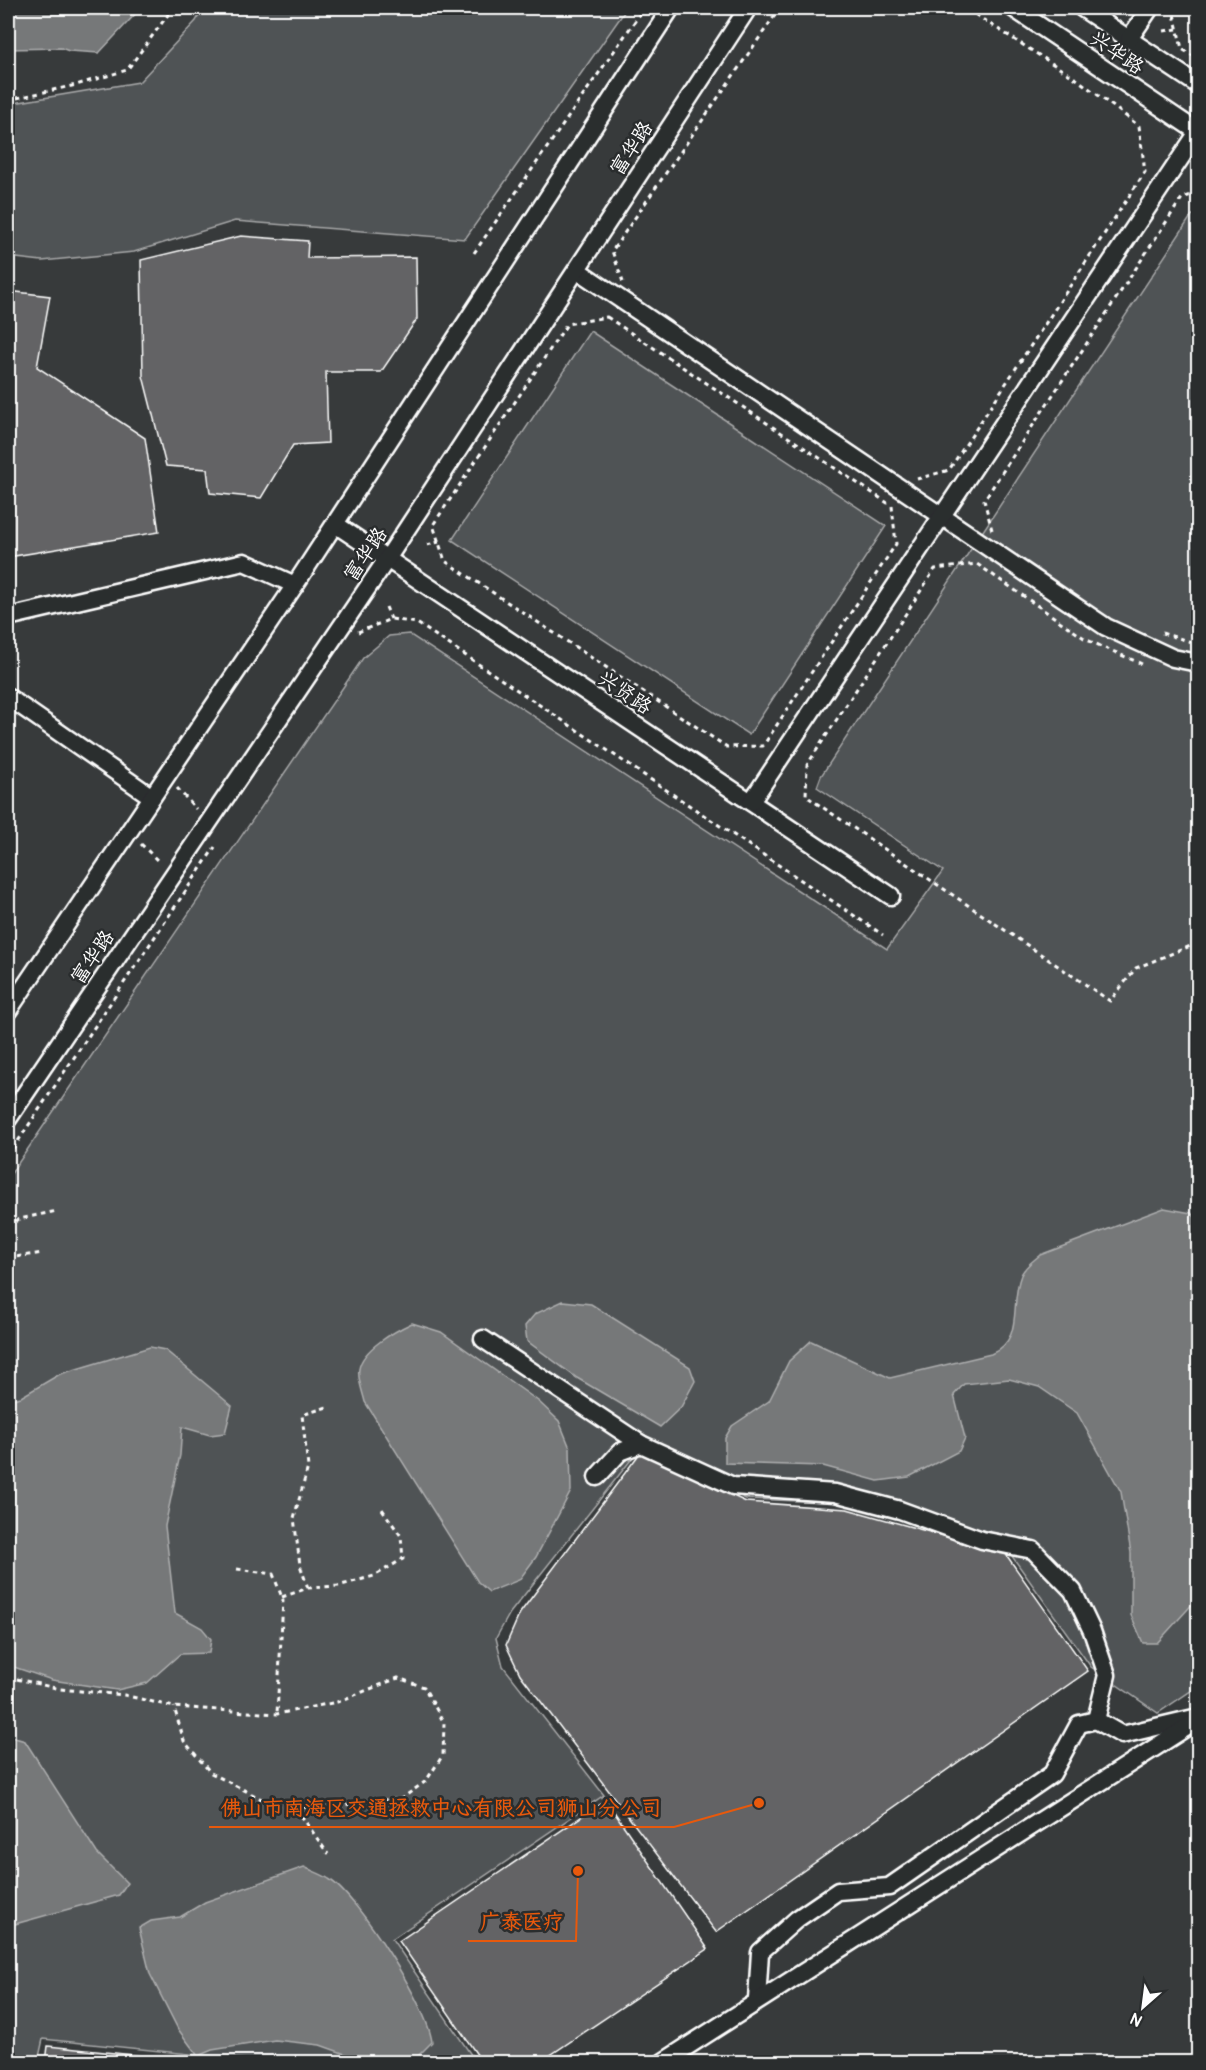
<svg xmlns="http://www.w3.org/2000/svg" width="1206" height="2070" font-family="Pangolin,'LXGW WenKai TC',sans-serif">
<rect width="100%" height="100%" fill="#373a3b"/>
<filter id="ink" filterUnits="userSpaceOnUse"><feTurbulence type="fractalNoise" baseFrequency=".0167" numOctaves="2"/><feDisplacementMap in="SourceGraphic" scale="12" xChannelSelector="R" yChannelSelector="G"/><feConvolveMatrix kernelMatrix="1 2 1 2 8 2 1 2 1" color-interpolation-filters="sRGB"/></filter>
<g filter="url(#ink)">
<!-- green -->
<g fill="#505354" stroke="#a8a9aa" stroke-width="1.5">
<polygon points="203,8 627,8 465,239 235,221 134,252 42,261 8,257 8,104 139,82 196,21"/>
<polygon points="1192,215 1198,215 1198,1686 1158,1713 1091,1667 1009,1552 851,1503 746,1499 643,1450 638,1451 510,1613 496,1638 503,1666 604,1795 392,1939 476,2062 268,2062 43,2039 39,2057 8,2055 8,1178 363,658 389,636 409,634 887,949 943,871 817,787 821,776"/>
<polygon points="590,331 886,526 749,735 452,540"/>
</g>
<!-- water -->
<g fill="#767879" stroke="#adaeaf" stroke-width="1.5">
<polygon points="8,8 141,8 99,53 69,51 61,48 8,49"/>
<path d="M1164 1208 1191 1213 1198 1220V1598L1157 1643H1143L1131 1615V1553L1121 1492 1077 1413 1039 1387 1009 1379 964 1384 954 1395 965 1438 959 1451 909 1477 878 1481 823 1466 725 1463V1438L732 1426 769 1401 789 1361 811 1341 890 1378 991 1354C1025 1339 1009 1304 1021 1275 1025 1266 1033 1261 1040 1255Z"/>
<polygon points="563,1301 591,1304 690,1367 695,1381 681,1407 660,1427 577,1378 527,1341 525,1326 535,1314"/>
<path d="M412 1323 441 1332 538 1401 559 1421 570 1448 571 1491 536 1557 519 1580 489 1592 478 1582 365 1402C363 1393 357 1378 359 1369 362 1349 395 1331 412 1323Z"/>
<polygon points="150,1347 165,1350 232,1406 225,1433 210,1435 182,1427 180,1455 165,1526 175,1613 202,1628 211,1639 209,1653 180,1654 147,1683 117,1690 52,1680 8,1665 8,1400 21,1397 60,1374"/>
<polygon points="8,1736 25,1741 97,1853 127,1883 119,1895 8,1926"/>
<path d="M304 1867C312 1871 322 1874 329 1879 359 1898 428 2007 432 2042L412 2062 365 2061 320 2045 275 2040 212 2050 198 2056 178 2029 150 1974 139 1928 151 1921 180 1917 205 1902Z"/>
</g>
<!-- building -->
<g fill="#636465" stroke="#fff" stroke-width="1.5">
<polygon points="241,236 308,241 307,258 416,257 417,319 381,372 326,372 328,443 293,445 261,498 210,493 207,469 166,466 143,376 141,260"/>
<polygon points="8,291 50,296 37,367 145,438 159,532 8,557"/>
<polygon points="640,1453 746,1502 847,1509 1005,1553 1088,1671 716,1932 520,1674 506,1645 520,1613"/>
<polygon points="606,1800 708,1949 540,2062 482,2062 399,1941"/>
<polygon points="48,2046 200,2062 46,2062"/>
</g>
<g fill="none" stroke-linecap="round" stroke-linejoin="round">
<defs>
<g id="minor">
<polyline points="1013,8 1198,132"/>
<polyline points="1082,8 1198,85"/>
<polyline points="1129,39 1150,8"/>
<polyline points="577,270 1106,627 1173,658 1198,663"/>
<polyline points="335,524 891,896"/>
<polyline points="8,617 244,562 295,585"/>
<polyline points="8,697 152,797"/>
<polyline points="751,802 1198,132"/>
<polyline points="8,1011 295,585 671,8"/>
<polyline points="8,1119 387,559 748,8"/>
<polyline points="483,1339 641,1444"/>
<polyline points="597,1477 620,1452 641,1444 733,1486 835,1493 900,1510 982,1540 1033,1550 1073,1591 1092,1631 1107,1675 1096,1720"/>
<polyline points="757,2000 760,1952 797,1919 838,1891 889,1887 1052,1774 1079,1724 1096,1720 1122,1735 1194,1718"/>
<polyline points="663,2062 1198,1720"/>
</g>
</defs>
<!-- minor casing -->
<use href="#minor" stroke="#fff" stroke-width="21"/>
<!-- path -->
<g stroke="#fff" stroke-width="3" stroke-dasharray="4.5 4.5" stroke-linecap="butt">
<polyline points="1179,8 1174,14 1182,49 1198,59"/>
<polyline points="1164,31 1177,29"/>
<polyline points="8,100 76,85 127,70 173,8"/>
<polyline points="474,253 644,8"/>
<polyline points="623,282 612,251 780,8"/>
<polygon points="607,317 892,506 896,544 763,746 727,747 445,561 433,525 567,324"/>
<polyline points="917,479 949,470 1145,172 1139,126 1078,80 965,8"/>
<polyline points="992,530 984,500 1182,198 1198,193"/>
<polyline points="427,545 439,542"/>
<polyline points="386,607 391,619"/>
<polyline points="358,632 391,619 417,623 883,935"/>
<polyline points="1162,633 1198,644"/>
<polyline points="1142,664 1087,640 977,564 935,569 807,765 806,796 1110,1001 1136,968 1198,943"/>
<polyline points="177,788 196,809"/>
<polyline points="141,844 159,862"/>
<polyline points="8,1156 215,847"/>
<polyline points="8,1227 19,1219 57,1211"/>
<polyline points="8,1258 43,1253"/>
<polyline points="237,1569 273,1574 283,1600 277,1714"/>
<polyline points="308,1588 300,1565 294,1518 308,1467 302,1415 327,1407"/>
<polyline points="282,1597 308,1588 338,1586 374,1576 403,1559 401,1536 382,1509"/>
<polyline points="8,1677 60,1689 124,1695 174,1707 277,1714 337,1702 398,1678 424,1687 444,1723 443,1755 426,1781 401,1799 365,1801 329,1808 275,1806 211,1773 184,1741 174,1707"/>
<polyline points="296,1808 328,1854"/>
</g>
<!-- minor -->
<use href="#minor" stroke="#2a2d2e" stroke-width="16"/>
</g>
</g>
<g text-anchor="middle" stroke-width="5" stroke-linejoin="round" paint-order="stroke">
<!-- street labels -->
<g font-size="20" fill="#fff" stroke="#2a2d2e">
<text transform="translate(1117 52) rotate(34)" y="7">兴华路</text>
<text transform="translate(631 148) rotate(-57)" y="7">富华路</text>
<text transform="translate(365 554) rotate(-56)" y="7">富华路</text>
<text transform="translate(625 692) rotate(34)" y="7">兴贤路</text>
<text transform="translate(92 957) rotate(-56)" y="7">富华路</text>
</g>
</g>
<!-- callouts -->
<path fill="none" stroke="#e8590c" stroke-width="2" d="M759 1803L674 1827H209M578 1871L576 1941H468"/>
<g fill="#e8590c" stroke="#2a2d2e" stroke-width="2">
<circle cx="759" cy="1803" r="6"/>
<circle cx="578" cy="1871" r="6"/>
</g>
<g font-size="21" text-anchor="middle" font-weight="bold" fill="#e8590c" stroke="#2a2d2e" stroke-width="5" stroke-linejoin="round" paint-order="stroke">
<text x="441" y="1815">佛山市南海区交通拯救中心有限公司狮山分公司</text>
<text x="522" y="1929">广泰医疗</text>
</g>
<!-- margin -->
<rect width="1206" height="2070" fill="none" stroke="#2a2d2e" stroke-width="30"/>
<rect x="15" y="15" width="1176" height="2040" fill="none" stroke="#fff" stroke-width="2" filter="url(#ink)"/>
<!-- north arrow -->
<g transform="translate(1143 2007) rotate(208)" stroke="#2a2d2e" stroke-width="4.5" paint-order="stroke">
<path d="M0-4.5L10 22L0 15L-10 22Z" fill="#ffffff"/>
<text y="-9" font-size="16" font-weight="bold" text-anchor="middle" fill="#ffffff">N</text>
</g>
</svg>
